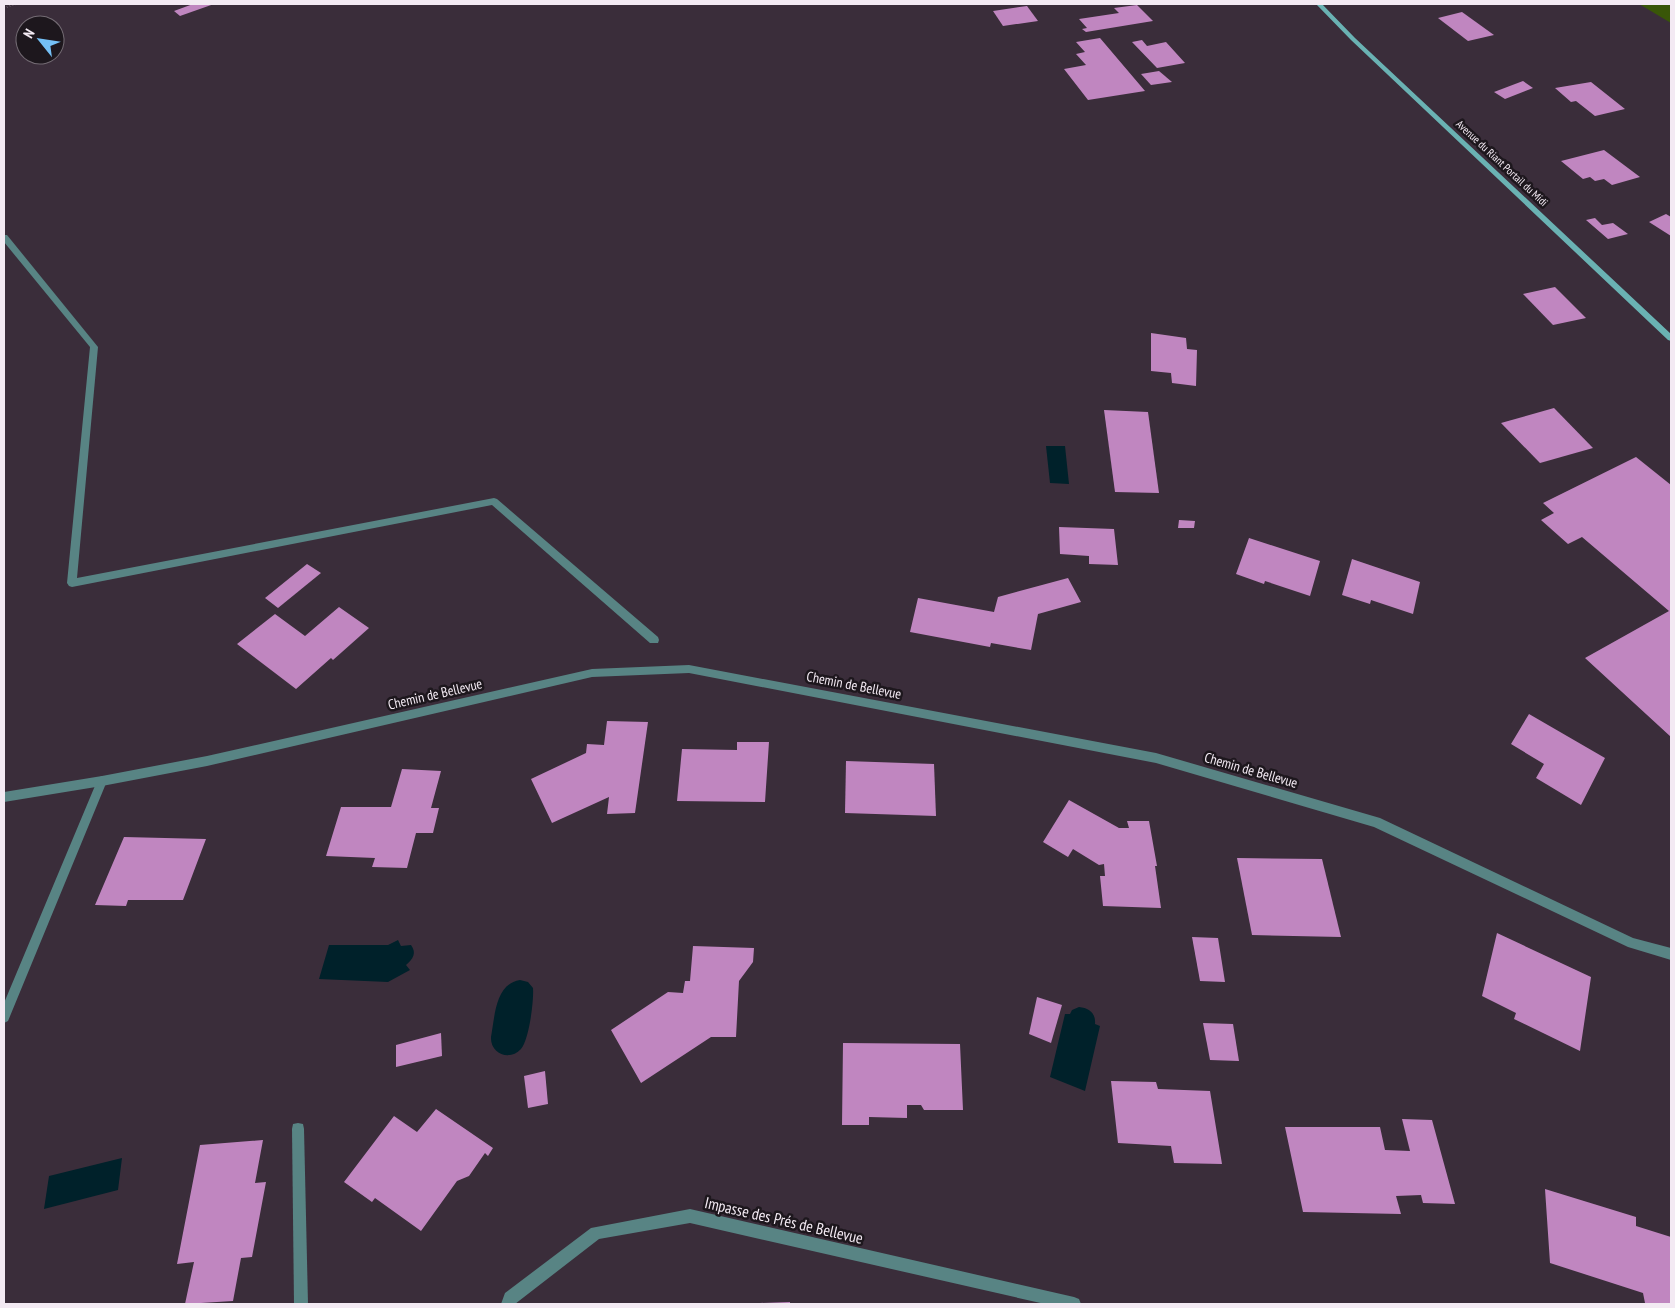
<svg xmlns="http://www.w3.org/2000/svg" width="1675" height="1308" font-family="'PT Sans Narrow',sans-serif">
<rect width="100%" height="100%" fill="#3a2d3a"/>
<!-- green -->
<polygon fill="#395608" points="1639,4 1671,4 1671,23"/>
<!-- water -->
<g fill="#00212a">
<polygon points="1046,446 1065,446 1069,484 1050,483"/>
<path d="M398 940 401 946 411 945C417 953 413 959 406 965L410 970 388 982 319 979 329 945H388Z"/>
<path d="M520 980 528 982 533 988C534 1001 529 1040 521 1049 509 1062 490 1053 491 1037 495 1016 495 984 520 980Z"/>
<path d="M1079 1007C1089 1008 1096 1013 1095 1024L1100 1026 1085 1091 1050 1077 1065 1014H1070L1072 1010Z"/>
<polygon points="122,1158 118,1190 44,1209 49,1176"/>
</g>
<!-- building -->
<g fill="#c086c0">
<polygon points="193,4 214,4 180,16 174,11"/>
<polygon points="1137,5 1153,21 1086,32 1082,29 1087,28 1079,19 1119,13 1114,8"/>
<polygon points="1027,6 1038,21 1003,26 993,11"/>
<polygon points="1462,12 1494,35 1468,41 1438,18"/>
<polygon points="1100,38 1145,91 1088,100 1064,69 1086,65 1076,54 1085,52 1076,42"/>
<polygon points="1142,40 1147,46 1166,42 1185,63 1157,68 1132,42"/>
<polygon points="1159,71 1172,82 1151,85 1141,74"/>
<polygon points="1523,81 1533,88 1505,99 1494,92"/>
<polygon points="1591,82 1625,109 1595,116 1576,101 1571,102 1555,88"/>
<polygon points="1604,150 1640,177 1612,185 1604,179 1595,181 1590,177 1583,179 1561,161"/>
<polygon points="1666,214 1671,217 1671,236 1649,222"/>
<polygon points="1595,218 1602,225 1613,223 1628,234 1608,239 1586,220"/>
<polygon points="1555,287 1586,318 1553,325 1523,294"/>
<polygon points="1151,333 1186,338 1187,349 1197,350 1196,386 1172,383 1171,373 1151,371"/>
<polygon points="1554,408 1593,448 1540,463 1501,423"/>
<polygon points="1104,410 1148,412 1159,493 1115,492"/>
<polygon points="1636,457 1671,485 1671,737 1585,658 1669,611 1582,537 1568,544 1541,520 1554,513 1543,503"/>
<polygon points="1179,520 1195,521 1194,528 1178,528"/>
<polygon points="1059,527 1114,529 1118,565 1089,564 1089,556 1060,554"/>
<polygon points="1249,538 1320,561 1310,596 1265,581 1264,584 1236,574"/>
<polygon points="1352,559 1420,582 1413,614 1371,600 1370,604 1342,595"/>
<polygon points="307,564 321,573 278,608 265,598"/>
<polygon points="1068,578 1081,602 1038,614 1031,650 991,643 990,647 910,632 918,598 994,612 998,597"/>
<polygon points="339,607 369,628 333,660 331,658 296,689 237,644 275,614 305,636"/>
<polygon points="1529,714 1605,758 1581,805 1536,778 1544,764 1511,744"/>
<polygon points="607,721 648,722 635,813 607,814 609,797 552,823 531,779 586,753 587,744 604,745"/>
<polygon points="737,742 769,742 765,802 677,801 682,749 737,750"/>
<polygon points="846,761 934,764 936,816 845,813"/>
<polygon points="402,769 441,771 431,808 439,808 433,833 416,833 407,868 372,867 375,858 326,856 341,807 391,807"/>
<polygon points="1069,800 1119,828 1129,828 1127,821 1149,821 1157,866 1155,866 1161,908 1103,906 1100,876 1105,876 1104,864 1099,865 1073,849 1068,857 1043,842"/>
<polygon points="124,837 206,839 183,900 128,900 126,906 95,905"/>
<polygon points="1237,858 1322,859 1341,937 1252,935"/>
<polygon points="1497,933 1591,977 1580,1051 1514,1019 1516,1013 1482,996"/>
<polygon points="1192,937 1218,938 1225,982 1200,981"/>
<polygon points="693,946 754,948 753,962 739,981 736,1037 711,1037 641,1083 611,1030 668,992 683,993 685,981 690,981"/>
<polygon points="1037,997 1062,1005 1051,1043 1029,1034"/>
<polygon points="1203,1023 1233,1024 1239,1061 1210,1060"/>
<polygon points="441,1033 442,1056 396,1067 396,1045"/>
<polygon points="843,1043 960,1044 963,1110 924,1110 921,1105 907,1105 907,1118 869,1117 869,1125 842,1125"/>
<polygon points="545,1071 548,1104 528,1108 524,1076"/>
<polygon points="1111,1081 1156,1082 1158,1089 1210,1091 1222,1164 1174,1163 1171,1146 1118,1143"/>
<polygon points="436,1109 493,1148 488,1156 485,1153 469,1176 457,1181 421,1231 375,1198 372,1202 344,1182 394,1116 417,1132"/>
<polygon points="1402,1119 1432,1120 1455,1204 1423,1203 1421,1195 1396,1196 1401,1214 1303,1212 1285,1127 1380,1127 1385,1150 1410,1151"/>
<polygon points="263,1140 255,1183 266,1182 252,1257 241,1258 233,1301 185,1304 194,1262 177,1264 200,1145"/>
<polygon points="1545,1189 1636,1217 1636,1226 1671,1237 1671,1304 1645,1303 1643,1293 1550,1263"/>
<polygon points="790,1302 790,1304 760,1304 760,1303"/>
</g>
<g fill="none" stroke-linecap="round" stroke-linejoin="round">
<!-- path -->
<polyline stroke="#847884" stroke-width="2" stroke-dasharray="0.5 2.5" stroke-linecap="butt" points="4,8 16,4"/>
<!-- service -->
<g fill="#588484" fill-rule="evenodd">
<polygon points="102,776 106,778 107,781 8,1021 4,1023 4,1003 97,781 98,778"/>
<polygon points="298,1123 303,1124 304,1129 308,1304 294,1304 292,1129 293,1124"/>
</g>
<!-- minor -->
<g fill="#588484" fill-rule="evenodd">
<polygon points="4,235 7,235 98,347 77,578 494,498 497,499 658,637 659,640 658,643 650,643 492,505 72,587 69,586 67,583 90,347 4,242"/>
<polygon points="689,665 1156,753 1380,818 1633,938 1671,948 1671,960 1628,947 1374,827 1156,763 689,673 592,677 207,766 102,786 4,802 4,792 102,776 207,756 592,669"/>
<polygon points="690,1209 1074,1297 1079,1299 1081,1304 1045,1304 690,1223 599,1239 515,1304 501,1304 505,1293 591,1228"/>
</g>
<!-- secondary -->
<polygon fill="#6ab2b3" fill-rule="evenodd" points="1316,4 1322,4 1355,38 1671,334 1671,341 1668,340 1351,40"/>
</g>
<g text-anchor="middle" stroke-width="5" stroke-linejoin="round" paint-order="stroke">
<!-- far-street labels -->
<g font-size="11" fill="#f3eaf3" stroke="#1d171d">
<text transform="translate(1502 163) rotate(43)" y="4">Avenue du Riant Portail du Midi</text>
</g>
<!-- street labels -->
<g font-size="14" fill="#f3eaf3" stroke="#1d171d">
<text transform="translate(854 685) rotate(11)" y="5">Chemin de Bellevue</text>
<text transform="translate(435 694) rotate(-13)" y="5">Chemin de Bellevue</text>
<text transform="translate(1251 770) rotate(16)" y="5">Chemin de Bellevue</text>
</g>
<!-- near-street labels -->
<g font-size="16" fill="#f3eaf3" stroke="#1d171d">
<text transform="translate(784 1220) rotate(13)" y="6">Impasse des Prés de Bellevue</text>
</g>
</g>
<!-- border -->
<rect width="1675" height="1308" fill="none" stroke="#f3eaf3" stroke-width="10"/>
<!-- north arrow -->
<g transform="translate(40 40) rotate(300)"><circle r="24" fill="#1d171d" stroke="#736b73"/>
<path d="M0-4L9 19L0 12L-9 19Z" fill="#74c0f6"/>
<text y="-8" font-size="14" font-weight="bold" text-anchor="middle" fill="#f3eaf3">N</text>
</g>
</svg>
